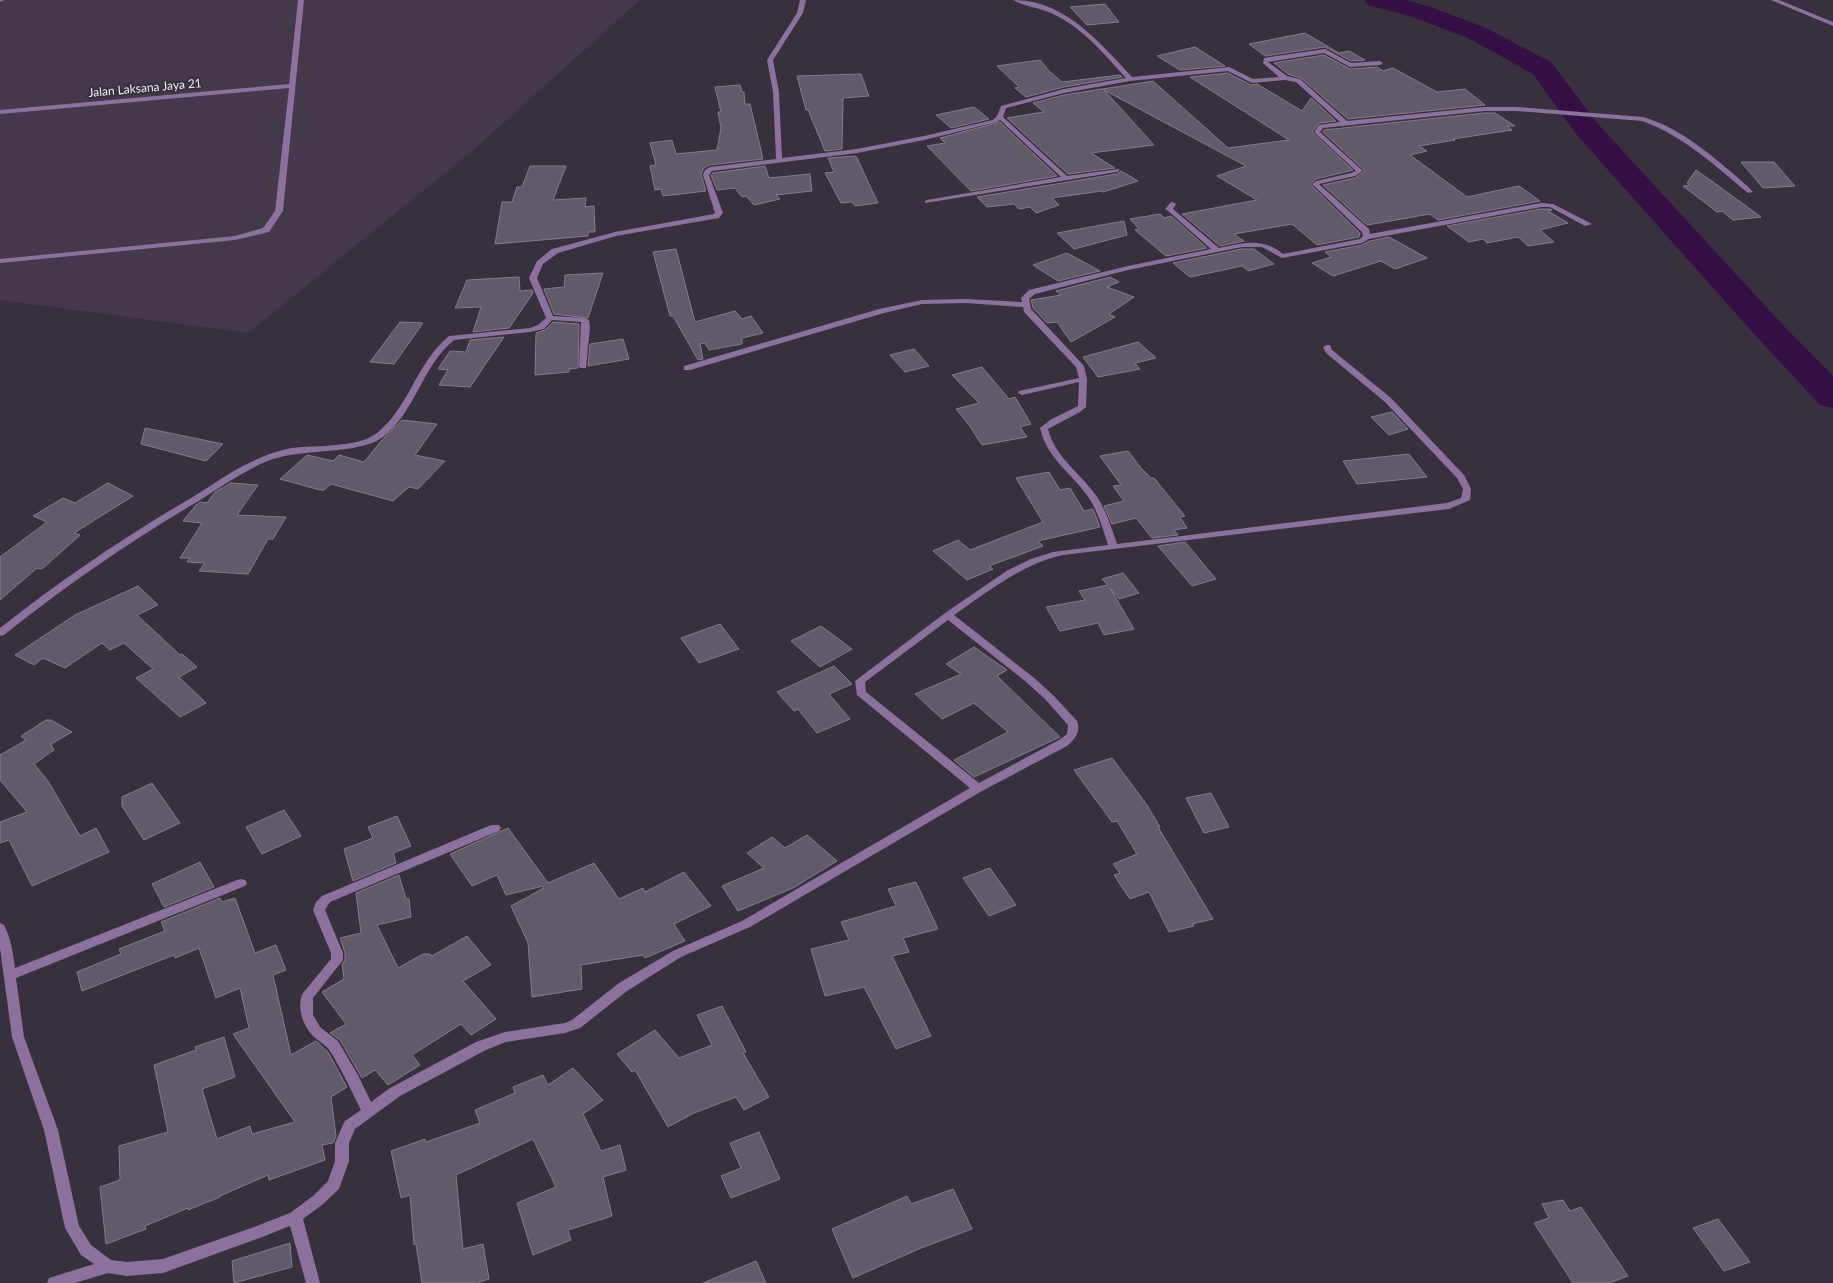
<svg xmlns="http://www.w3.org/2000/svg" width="1833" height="1283" font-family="Lato,sans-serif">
<rect width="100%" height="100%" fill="#38303d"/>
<!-- built -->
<polygon fill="#43394a" points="0,0 640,0 471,152 248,333 0,300"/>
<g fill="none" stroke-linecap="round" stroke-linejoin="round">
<!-- river -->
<polygon fill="#330f45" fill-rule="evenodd" points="1365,0 1406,0 1431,7 1486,28 1551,62 1597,123 1780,322 1833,376 1833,408 1820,405 1756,336 1577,135 1533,74 1468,38 1413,17 1368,5"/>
</g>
<!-- building -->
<g fill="#625a68" stroke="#857b8b">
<polygon points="1105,4 1119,22 1087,25 1070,7"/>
<polygon points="1305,33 1339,53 1349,51 1365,60 1351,61 1325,47 1265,56 1249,44"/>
<polygon points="1195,47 1225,66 1180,70 1157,56"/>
<polygon points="1324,55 1350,69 1377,67 1383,71 1393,68 1437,92 1465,89 1485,105 1348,119 1301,78 1288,74 1274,63"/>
<polygon points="1040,60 1050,72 1062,82 1120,75 1122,77 1064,87 1026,97 1015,88 1019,87 997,66"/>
<polygon points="1228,73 1251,85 1257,84 1302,111 1311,98 1336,121 1319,123 1312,132 1353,170 1316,179 1310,184 1360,233 1359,237 1317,245 1292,224 1234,234 1244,241 1220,246 1182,214 1257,200 1217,176 1246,166 1104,90 1154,145 1091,153 1115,168 1068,174 1007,118 1044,112 1033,103 1064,95 1153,81 1228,148 1289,140 1190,77"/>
<polygon points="861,74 869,96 843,98 842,149 825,151 808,110 806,110 797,76"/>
<polygon points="740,85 742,92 744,92 745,104 750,104 763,159 709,165 704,168 701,174 706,191 663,196 661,189 655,190 650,166 656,165 650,143 672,140 676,154 717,150 721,128 718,112 721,112 715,87"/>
<polygon points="974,107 989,119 951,128 936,115"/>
<polygon points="1484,113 1495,113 1515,126 1507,126 1512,130 1453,139 1455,140 1419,146 1427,151 1410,155 1467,197 1519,186 1540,201 1438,220 1430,214 1367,225 1323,185 1355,178 1365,171 1323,132 1324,130"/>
<polygon points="1000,122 1057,176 971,191 927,146 945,143 940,138"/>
<polygon points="856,156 878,203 855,206 852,202 841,203 825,173 834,172 828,158"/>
<polygon points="1741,162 1774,162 1795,186 1763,188"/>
<polygon points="530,166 566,166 553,200 586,198 585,207 594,206 595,232 588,232 588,236 495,244 502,202 512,202 517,187 522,187"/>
<polygon points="765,166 769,178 810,174 812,191 776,195 780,199 754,205 746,196 742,197 735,188 717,190 711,175 713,173"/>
<polygon points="1696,170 1713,182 1761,217 1733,220 1722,211 1717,212 1683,186 1690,185 1687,183"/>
<polygon points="1121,171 1138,181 1103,192 1101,191 1052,198 1059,205 1036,213 1030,207 1019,209 1014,204 987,207 977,197 1117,174"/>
<polygon points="1541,209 1550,209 1552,210 1548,211 1568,223 1540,230 1554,242 1528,246 1518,237 1487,243 1483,239 1469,242 1447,226"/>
<polygon points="1160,214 1164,218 1171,216 1207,248 1166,256 1135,230 1139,229 1130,219"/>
<polygon points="1124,221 1127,235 1074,249 1057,233"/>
<polygon points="1389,237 1427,258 1395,269 1381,261 1333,276 1312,263 1331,257 1325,252 1362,245 1370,241"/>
<polygon points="676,249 695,322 735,311 742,319 751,316 763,333 742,338 742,344 709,350 705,343 700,344 703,359 698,360 673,316 670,316 653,252"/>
<polygon points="1242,249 1254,249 1274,264 1248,271 1242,266 1190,277 1173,263"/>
<polygon points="1067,253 1100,271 1058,281 1033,265"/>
<polygon points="603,273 588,318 554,314 544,289 564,287 565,275"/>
<polygon points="519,277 520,291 532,290 533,293 509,328 473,332 481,307 455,308 467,280"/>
<polygon points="1110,277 1119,282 1107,287 1134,297 1109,314 1115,317 1071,342 1057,322 1047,323 1033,308 1031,300 1061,295 1056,291"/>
<polygon points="400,322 423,323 394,364 370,362"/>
<polygon points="553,322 579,324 578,368 569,369 569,372 535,375 536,333 545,330"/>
<polygon points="504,337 470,387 439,385 448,370 438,369 450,351 466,352 470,340"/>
<polygon points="623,339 629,359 588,366 590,344"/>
<polygon points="1138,342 1156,358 1135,363 1140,369 1098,377 1083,357"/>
<polygon points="914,349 929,366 905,372 890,355"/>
<polygon points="982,367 1009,399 1015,397 1031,424 1020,427 1027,437 982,445 969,425 956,409 979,403 952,375"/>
<polygon points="1392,412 1408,429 1389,435 1371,417"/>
<polygon points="402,420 437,424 415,455 445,461 418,489 409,487 393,501 331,484 324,490 320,490 280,479 307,455 333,461 339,455 364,462 382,440"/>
<polygon points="145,428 223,444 206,461 141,444"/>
<polygon points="1128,451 1141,468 1151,478 1154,478 1185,516 1180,517 1187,528 1174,530 1178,535 1152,538 1136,518 1112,524 1104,506 1124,501 1113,486 1121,485 1100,456"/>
<polygon points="1409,454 1427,477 1357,484 1343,461"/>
<polygon points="1049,472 1060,490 1070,488 1084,511 1093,509 1100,527 1038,541 1043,546 989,566 993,569 967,580 933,551 958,540 970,550 1043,522 1016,478"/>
<polygon points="108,483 133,496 74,533 80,535 42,569 37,568 0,600 0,557 47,522 33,516 63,498 75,503"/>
<polygon points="231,483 258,485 237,515 286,517 273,539 268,539 248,574 199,571 205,563 187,562 190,558 180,558 202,523 183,521 196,505 200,502 207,503 215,492"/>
<polygon points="1185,542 1216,579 1192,586 1158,546"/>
<polygon points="1123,573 1139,593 1119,599 1110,588 1134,629 1104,635 1098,623 1060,631 1046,607 1085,600 1079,591 1108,585 1102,579"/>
<polygon points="138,586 158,605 137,615 180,655 182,654 197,667 179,677 206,703 180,717 136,678 153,669 124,643 110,650 102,643 65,668 43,658 34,665 15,655 75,615"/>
<polygon points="720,624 739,649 699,663 681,638"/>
<polygon points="821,626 852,649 820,667 791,641"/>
<polygon points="974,647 1007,670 997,676 1060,737 974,777 954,760 1008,732 974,703 942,719 915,694 961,674 946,664"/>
<polygon points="834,666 852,684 829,694 850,719 817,733 798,709 794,711 777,692"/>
<polygon points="46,720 51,720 72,732 51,744 54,750 34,764 48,781 80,836 96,828 109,852 32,886 9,840 0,843 0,822 27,812 0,780 0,755 26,740 21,736"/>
<polygon points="1112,758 1147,805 1160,827 1158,827 1213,919 1192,924 1194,926 1169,932 1149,892 1130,899 1114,875 1120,873 1113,864 1137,854 1117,821 1112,822 1074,770"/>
<polygon points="152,783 180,823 144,840 122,806 122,797"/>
<polygon points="1211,793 1229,827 1204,833 1186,798"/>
<polygon points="284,810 301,836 262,854 246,827"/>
<polygon points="397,816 411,846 393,853 396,863 353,881 344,849 373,838 368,827"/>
<polygon points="508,828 548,883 594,863 619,899 643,888 645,892 684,872 711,906 674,924 685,941 645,958 643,955 581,965 582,989 532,997 528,943 511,906 544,888 543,886 506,895 497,875 472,886 450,854"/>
<polygon points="807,835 837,861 793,888 738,911 722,886 764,868 747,853 772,837 785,848"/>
<polygon points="200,862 214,887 164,907 152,884"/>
<polygon points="990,868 1016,905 989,916 963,878"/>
<polygon points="399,875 406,899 409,899 411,917 377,925 398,968 423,954 430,954 432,956 467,936 491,965 463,981 496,1019 471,1035 461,1024 412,1055 420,1065 388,1085 375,1070 362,1078 340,1040 330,1033 346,1024 322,992 344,979 342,964 345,960 345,953 340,938 361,933 356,893"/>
<polygon points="916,882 938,929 903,938 909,952 892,956 931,1036 896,1049 864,987 825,996 811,949 849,940 841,922 896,906 888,889"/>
<polygon points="220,898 222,902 235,898 255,953 276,945 286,970 273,975 291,1055 316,1041 328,1052 347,1087 331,1097 336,1136 333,1143 322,1145 325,1160 269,1180 268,1175 220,1196 220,1197 188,1210 188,1208 145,1226 146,1229 106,1244 100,1187 120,1180 119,1146 168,1132 154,1065 196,1050 195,1047 224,1037 235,1077 202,1089 217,1139 250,1126 252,1134 295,1122 233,1034 249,1028 240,988 216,998 199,948 175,958 174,955 82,991 77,972 121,954 119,949 165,931 161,922"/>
<polygon points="722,1006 746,1052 743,1053 769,1097 744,1110 736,1097 694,1113 668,1127 635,1070 632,1072 617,1054 655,1030 679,1058 712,1045 697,1015"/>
<polygon points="573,1068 603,1100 583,1114 601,1151 620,1145 626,1170 603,1177 612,1216 568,1230 571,1240 533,1255 517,1203 556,1187 533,1139 456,1175 463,1249 483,1244 489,1279 476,1283 422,1283 416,1244 414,1245 410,1195 401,1198 391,1151 425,1139 426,1142 480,1123 475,1110 515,1093 513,1087 543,1075 548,1085"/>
<polygon points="759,1132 780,1179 731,1198 721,1176 741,1168 730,1143"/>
<polygon points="953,1189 972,1229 921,1248 853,1278 832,1229 907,1196 911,1204"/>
<polygon points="1563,1200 1570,1211 1581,1207 1628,1276 1609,1283 1573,1283 1534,1223 1549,1218 1542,1204"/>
<polygon points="1718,1219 1750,1262 1724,1271 1693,1228"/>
<polygon points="290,1243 292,1267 234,1283 232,1261"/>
<polygon points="756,1261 766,1283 703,1283"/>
</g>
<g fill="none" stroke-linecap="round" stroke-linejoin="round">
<!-- service -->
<g fill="#8b719c" fill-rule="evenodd">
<polygon points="0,0 5,0 0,2"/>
<polygon points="298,0 304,0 283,211 269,232 235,240 0,263 0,259 235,236 263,228 275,211 289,88 0,114 0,110 289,84"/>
</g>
<!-- minor -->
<g fill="#8b719c" fill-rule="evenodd">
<path d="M800 0H806L803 13 773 60 779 92 782 158 857 149 924 136 993 120 997 116 1001 106 1064 89 1126 78C1104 54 1083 28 1053 14 1041 8 1025 7 1013 0 1065 0 1099 42 1132 77L1229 67 1253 79 1279 77 1263 63 1264 58 1325 49 1351 63 1380 61 1383 63 1380 65 1350 67 1324 53 1268 62 1287 76 1300 79 1347 121 1484 107H1517L1643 117C1677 127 1704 149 1730 171 1738 178 1746 184 1753 192L1748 193C1714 165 1684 136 1642 121L1517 111H1484L1323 128 1320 132 1363 171 1355 176 1319 184 1369 229 1370 234 1541 203 1553 204 1592 224 1585 226 1550 207H1541L1369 239 1362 243 1282 258 1262 247H1242L1128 270 1035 294 1029 299 1031 309 1084 366 1087 379 1086 407 1080 412 1048 429C1055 457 1079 472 1095 494 1106 509 1111 527 1117 544L1447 503 1461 498 1463 489 1457 478 1385 402 1326 353 1323 347 1327 345H1330L1332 350 1391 398 1464 475 1471 489 1470 500 1449 509 1063 555C1022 564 989 591 954 615L1033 677 1053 695 1077 721C1081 732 1075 739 1067 746L982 791 750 927 681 957 627 991 580 1028 565 1033 506 1042 486 1050 400 1096 355 1129 349 1143V1161L339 1189 323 1204 303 1219 320 1283H306L290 1226 257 1239 163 1273 127 1276 108 1273 75 1283H47L49 1278 94 1264 81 1255 65 1228 44 1130 12 1037 0 948V923L4 925C11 938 13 953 15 968L237 880 241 879 245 880 247 883 245 886 16 978 24 1037 58 1130 79 1226 91 1245 111 1260 127 1262 163 1259 254 1227 290 1213 313 1196 328 1181 335 1161V1143L343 1125 345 1121 361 1110C351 1090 342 1070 330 1051 326 1045 318 1041 313 1036 303 1026 296 1006 303 993L331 959V953L313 910 316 902 322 896 491 825H499L501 828 499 831 330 902 325 910 343 953V960L313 998V1015L320 1027 338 1041 358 1075 371 1102 390 1088 476 1042 505 1032 565 1023 572 1020 619 983 673 951 742 921 970 788 857 695 855 681 945 613 1008 570 1031 559 1053 552 1108 545C1103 529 1098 512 1089 498 1072 473 1047 459 1040 428L1050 420 1078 406 1079 382 1022 395 1018 393 1019 391 1079 378 1076 367 1024 312 1023 307 966 303 922 304 884 313 690 370H684V366L879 309 922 300 966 299 1022 302 1021 298 1029 290 1128 266 1211 249 1167 210 1165 209 1170 203 1172 202 1176 204 1173 209 1219 248C1243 243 1262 237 1283 254L1360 239 1363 236 1362 232 1312 184 1316 181 1351 173 1356 171 1314 132 1319 125 1340 122 1296 82 1285 80 1252 83 1228 71 1130 81 1064 93 1006 108 1003 117 1067 176 1119 169V171L1117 172 925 203V201L927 200 1061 177 1000 120 997 122 924 140 857 153 712 171 709 175 723 213 719 218 616 236 558 253 543 264 537 278 553 316 585 318 589 320 590 327 586 368H580L579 366 581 322 552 320 544 329 530 332 454 340C422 366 415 413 383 437 358 456 298 447 265 462 241 473 219 488 197 502 129 542 65 586 4 635L0 636V628C61 580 124 537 191 498 214 484 235 468 260 458 270 453 281 450 292 448 316 445 358 448 377 433 409 408 416 363 449 336L530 328 538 325 546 318 529 278 537 261 552 249 615 232 714 214 715 213 703 175 705 170 710 167 776 159 773 92 767 60 797 13ZM948 620 1025 681 1045 699 1068 725 1067 734 1059 740 979 783 866 692 865 682Z"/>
<polygon points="1771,0 1779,0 1833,22 1833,26"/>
</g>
</g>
<g text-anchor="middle" stroke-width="4" stroke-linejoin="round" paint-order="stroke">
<!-- far-street labels -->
<g font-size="12" fill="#eee9f2" stroke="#38303d">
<text transform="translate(145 88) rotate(-5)" y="4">Jalan Laksana Jaya 21</text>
</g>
</g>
</svg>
